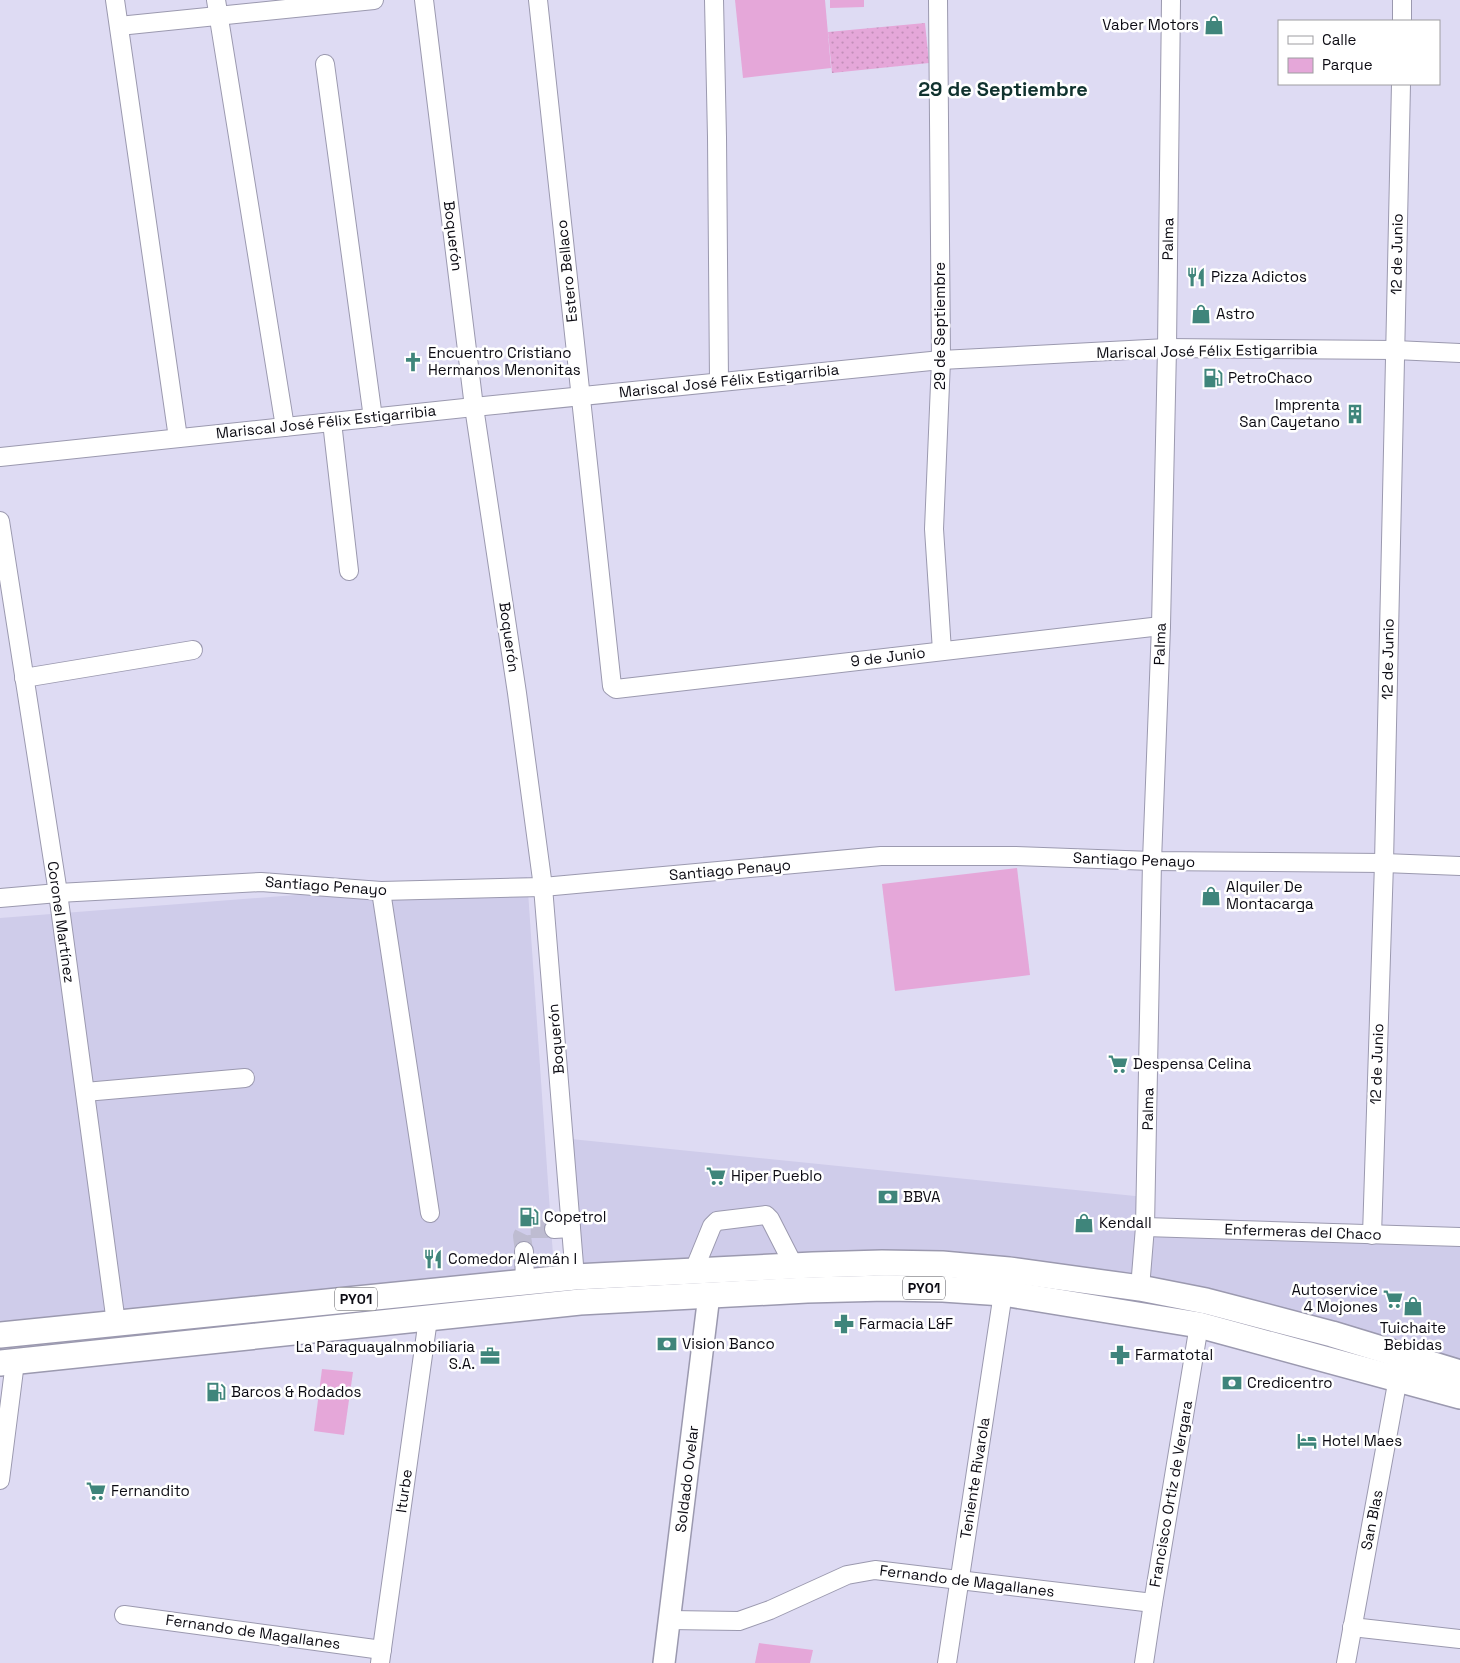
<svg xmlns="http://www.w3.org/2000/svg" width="1460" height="1663" font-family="'Space Grotesk',sans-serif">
<defs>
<pattern id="green-dots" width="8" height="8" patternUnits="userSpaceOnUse" patternTransform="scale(1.25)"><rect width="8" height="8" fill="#e5a7d9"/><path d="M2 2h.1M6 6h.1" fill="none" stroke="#c38eb9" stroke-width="1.8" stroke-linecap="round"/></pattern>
</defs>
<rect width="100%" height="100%" fill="#dedbf3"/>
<!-- built -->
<g fill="#cfccea">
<polygon points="527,877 554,1270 0,1326 0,918"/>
<polygon points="561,1138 1145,1197 1145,1226 1460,1237 1460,1364 1125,1274 583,1266"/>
</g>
<!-- green -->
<polygon fill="url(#green-dots)" points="925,23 929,63 832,73 828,32"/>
<!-- pitch -->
<g fill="#e5a7d9">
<polygon points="735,0 825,0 831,68 743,78"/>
<polygon points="830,0 864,0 864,7 830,8"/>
<polygon points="1017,868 1030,975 895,991 882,884"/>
<polygon points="322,1369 353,1372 344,1435 314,1431"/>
<polygon points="759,1643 813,1650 810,1663 755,1663"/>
</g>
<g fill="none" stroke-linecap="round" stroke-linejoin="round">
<!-- minor-tunnel -->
<polyline stroke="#bebcd1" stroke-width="18" stroke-dasharray="18 9" stroke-linecap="butt" points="524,1251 522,1236 524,1232 530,1229 554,1229"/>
<defs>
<g id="minor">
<polyline points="115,0 178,438"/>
<polyline points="216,0 285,427"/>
<polyline points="424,0 474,407 517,693 543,887 575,1277"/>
<polyline points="538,0 612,686 616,689 1161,626"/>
<polyline points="714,0 717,137 719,382"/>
<polyline points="938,0 941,360 934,529 942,651"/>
<polyline points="1402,21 1402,0"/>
<polyline points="119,26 374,0"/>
<polyline points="325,64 373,418"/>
<polyline points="332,422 349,571"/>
<polyline points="0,457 474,407 941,360 1167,348 1395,350 1460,353"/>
<polyline points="0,521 58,893 116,1323"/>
<polyline points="24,678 193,650"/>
<polyline points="381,891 430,1213"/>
<polyline points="0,898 58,893 261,882 381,891 543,887 881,856 1015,856 1152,861 1384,863 1460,866"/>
<polyline points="85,1092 245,1078"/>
<polyline points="1145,1227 1460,1237"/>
<polyline points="554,1229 571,1228"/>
<polyline points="1372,1235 1384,863 1401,84"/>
<polyline points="524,1251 525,1282"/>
<polyline points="694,1270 712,1226 717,1221 766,1215 770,1219 794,1266"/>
<polyline points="1140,1288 1145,1227 1152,861 1161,626 1167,348 1171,0"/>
<polyline points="0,1480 15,1362"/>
<polyline points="124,1615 382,1650"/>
<polyline points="670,1620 739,1621 770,1610 847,1575 875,1570 1153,1603"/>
<polyline points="1352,1627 1460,1639"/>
<polyline points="380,1663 428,1319"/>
<polyline points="947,1663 1003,1293"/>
<polyline points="1144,1663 1153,1603 1199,1325"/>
<polyline points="1346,1663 1398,1378"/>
</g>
<polyline id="major" points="664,1663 709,1295"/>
<g id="highway">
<polyline points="0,1335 575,1277 813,1265 882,1263 942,1264 1009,1270 1140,1288 1206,1301 1332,1334 1460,1373"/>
<polyline points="0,1363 580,1302 807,1290 886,1288 943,1289 1003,1293 1199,1325 1460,1396"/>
</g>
</defs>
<!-- minor casing -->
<use href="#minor" stroke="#9b99af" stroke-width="20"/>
<!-- major casing -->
<use href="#major" stroke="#9b99af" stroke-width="24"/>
<!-- highway casing -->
<use href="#highway" stroke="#9b99af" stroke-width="28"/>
<!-- minor -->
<use href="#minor" stroke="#fff" stroke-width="18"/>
<!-- major -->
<use href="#major" stroke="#fff" stroke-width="21"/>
<!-- highway -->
<use href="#highway" stroke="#fff" stroke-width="25"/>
</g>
<!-- icons -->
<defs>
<symbol id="shop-bare" viewBox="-9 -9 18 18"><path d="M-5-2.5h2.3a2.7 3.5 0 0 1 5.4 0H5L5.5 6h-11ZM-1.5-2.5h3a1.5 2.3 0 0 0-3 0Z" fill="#3f857b" stroke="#fff" stroke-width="2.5" paint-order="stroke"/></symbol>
<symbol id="restaurant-bare" viewBox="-9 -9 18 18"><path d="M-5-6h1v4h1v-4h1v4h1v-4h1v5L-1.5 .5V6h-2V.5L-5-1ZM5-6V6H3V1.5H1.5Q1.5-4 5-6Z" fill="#3f857b" stroke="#fff" stroke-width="2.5" paint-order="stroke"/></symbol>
<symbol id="church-bare" viewBox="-9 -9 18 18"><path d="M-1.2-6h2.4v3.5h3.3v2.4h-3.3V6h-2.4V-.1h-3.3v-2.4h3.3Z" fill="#3f857b" stroke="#fff" stroke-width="2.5" paint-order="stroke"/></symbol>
<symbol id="fuel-bare" viewBox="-9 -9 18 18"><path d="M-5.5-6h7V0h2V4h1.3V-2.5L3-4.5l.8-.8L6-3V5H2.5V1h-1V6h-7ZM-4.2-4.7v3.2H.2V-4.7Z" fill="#3f857b" stroke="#fff" stroke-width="2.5" paint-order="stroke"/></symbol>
<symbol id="building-bare" viewBox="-9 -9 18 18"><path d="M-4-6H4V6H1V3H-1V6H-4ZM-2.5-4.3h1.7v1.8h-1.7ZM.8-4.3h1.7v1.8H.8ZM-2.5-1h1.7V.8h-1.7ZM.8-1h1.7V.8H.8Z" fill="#3f857b" stroke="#fff" stroke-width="2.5" paint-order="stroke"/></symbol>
<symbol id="supermarket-bare" viewBox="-9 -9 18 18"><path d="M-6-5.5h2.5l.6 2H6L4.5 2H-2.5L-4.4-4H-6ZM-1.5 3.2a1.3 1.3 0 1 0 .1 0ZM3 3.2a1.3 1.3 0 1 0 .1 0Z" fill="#3f857b" stroke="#fff" stroke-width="2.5" paint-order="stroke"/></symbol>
<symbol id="bank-bare" viewBox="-9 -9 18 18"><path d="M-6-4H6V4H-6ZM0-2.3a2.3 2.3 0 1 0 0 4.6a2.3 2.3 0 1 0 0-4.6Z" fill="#3f857b" stroke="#fff" stroke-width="2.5" paint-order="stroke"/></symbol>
<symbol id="pharmacy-bare" viewBox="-9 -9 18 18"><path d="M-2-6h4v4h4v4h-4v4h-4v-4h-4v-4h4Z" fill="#3f857b" stroke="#fff" stroke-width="2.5" paint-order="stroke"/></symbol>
<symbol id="office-bare" viewBox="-9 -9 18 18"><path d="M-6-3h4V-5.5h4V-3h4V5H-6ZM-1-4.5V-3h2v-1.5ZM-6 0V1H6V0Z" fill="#3f857b" stroke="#fff" stroke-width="2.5" paint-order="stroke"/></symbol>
<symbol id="hotel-bare" viewBox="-9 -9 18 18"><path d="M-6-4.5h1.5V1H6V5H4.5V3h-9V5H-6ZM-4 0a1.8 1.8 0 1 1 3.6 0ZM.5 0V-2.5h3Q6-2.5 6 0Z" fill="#3f857b" stroke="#fff" stroke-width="2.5" paint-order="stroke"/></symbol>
</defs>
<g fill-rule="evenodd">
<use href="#shop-bare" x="1200" y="11" width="28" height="28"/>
<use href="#restaurant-bare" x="1182" y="263" width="28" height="28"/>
<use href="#shop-bare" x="1187" y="300" width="28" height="28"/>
<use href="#church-bare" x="399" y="348" width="28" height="28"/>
<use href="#fuel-bare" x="1199" y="364" width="28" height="28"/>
<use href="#building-bare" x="1341" y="400" width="28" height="28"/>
<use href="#shop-bare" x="1197" y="882" width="28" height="28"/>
<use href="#supermarket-bare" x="1104" y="1050" width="28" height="28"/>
<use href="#supermarket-bare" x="702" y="1162" width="28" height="28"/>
<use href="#bank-bare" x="874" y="1183" width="28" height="28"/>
<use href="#fuel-bare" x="515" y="1203" width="28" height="28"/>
<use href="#shop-bare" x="1070" y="1209" width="28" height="28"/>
<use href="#restaurant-bare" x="419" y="1245" width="28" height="28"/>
<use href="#supermarket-bare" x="1379" y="1285" width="28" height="28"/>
<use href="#shop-bare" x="1399" y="1292" width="28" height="28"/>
<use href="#pharmacy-bare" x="830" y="1310" width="28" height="28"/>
<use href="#bank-bare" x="653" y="1330" width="28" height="28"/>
<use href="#pharmacy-bare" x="1106" y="1341" width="28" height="28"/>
<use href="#office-bare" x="476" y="1342" width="28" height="28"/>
<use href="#bank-bare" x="1218" y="1369" width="28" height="28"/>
<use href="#fuel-bare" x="202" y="1378" width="28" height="28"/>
<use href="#hotel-bare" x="1293" y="1427" width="28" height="28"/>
<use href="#supermarket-bare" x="82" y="1477" width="28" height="28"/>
</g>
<g text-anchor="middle" stroke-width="5" stroke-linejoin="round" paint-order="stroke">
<!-- shield labels -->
<g fill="#fff" stroke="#55545a" stroke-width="1">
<rect x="903" y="1276.5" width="42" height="23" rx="4"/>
<rect x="335" y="1287.5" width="42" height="23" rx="4"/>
</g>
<g font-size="14" font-weight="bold" fill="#0c0b13">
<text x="924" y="1293">PY01</text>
<text x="356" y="1304">PY01</text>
</g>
<!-- poi labels -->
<g font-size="15" fill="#0c0b13" stroke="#fff" text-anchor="start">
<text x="1199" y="30" text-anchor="end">Vaber Motors</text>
<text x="1211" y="282">Pizza Adictos</text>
<text x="1216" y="319">Astro</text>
<text x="428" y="358">Encuentro Cristiano<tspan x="428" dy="17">Hermanos Menonitas</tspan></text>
<text x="1228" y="383">PetroChaco</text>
<text x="1340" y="410" text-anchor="end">Imprenta<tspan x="1340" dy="17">San Cayetano</tspan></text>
<text x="1226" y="892">Alquiler De<tspan x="1226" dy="17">Montacarga</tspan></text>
<text x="1133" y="1069">Despensa Celina</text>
<text x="731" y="1181">Hiper Pueblo</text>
<text x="903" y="1202">BBVA</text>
<text x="544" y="1222">Copetrol</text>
<text x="1099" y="1228">Kendall</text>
<text x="448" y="1264">Comedor Alemán I</text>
<text x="1378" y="1295" text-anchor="end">Autoservice<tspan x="1378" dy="17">4 Mojones</tspan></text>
<text x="859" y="1329">Farmacia L&amp;F</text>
<text x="1413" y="1333" text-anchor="middle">Tuichaite<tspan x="1413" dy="17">Bebidas</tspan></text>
<text x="682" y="1349">Vision Banco</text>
<text x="475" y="1352" text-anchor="end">La ParaguayaInmobiliaria<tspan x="475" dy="17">S.A.</tspan></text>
<text x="1135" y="1360">Farmatotal</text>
<text x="1247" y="1388">Credicentro</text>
<text x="231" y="1397">Barcos &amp; Rodados</text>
<text x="1322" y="1446">Hotel Maes</text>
<text x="111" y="1496">Fernandito</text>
</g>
<!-- street labels -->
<g font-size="15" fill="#0c0b13" stroke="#fff">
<text transform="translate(453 236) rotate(83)" y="5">Boquerón</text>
<text transform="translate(1168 239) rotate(-89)" y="5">Palma</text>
<text transform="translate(1397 254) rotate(-89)" y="5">12 de Junio</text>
<text transform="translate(567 271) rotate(-96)" y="5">Estero Bellaco</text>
<text transform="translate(940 326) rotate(-90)" y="5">29 de Septiembre</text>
<text transform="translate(1207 351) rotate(-1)" y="5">Mariscal José Félix Estigarribia</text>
<text transform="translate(729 381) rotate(-6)" y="5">Mariscal José Félix Estigarribia</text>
<text transform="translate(326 422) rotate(-6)" y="5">Mariscal José Félix Estigarribia</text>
<text transform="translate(509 637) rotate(82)" y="5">Boquerón</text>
<text transform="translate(1160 644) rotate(-88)" y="5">Palma</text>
<text transform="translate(888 657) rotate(-7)" y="5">9 de Junio</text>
<text transform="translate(1388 659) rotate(-89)" y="5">12 de Junio</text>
<text transform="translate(1134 860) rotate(2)" y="5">Santiago Penayo</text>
<text transform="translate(730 870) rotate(-5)" y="5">Santiago Penayo</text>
<text transform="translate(326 886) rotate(4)" y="5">Santiago Penayo</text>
<text transform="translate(61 922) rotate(82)" y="5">Coronel Martínez</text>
<text transform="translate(556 1039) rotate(-95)" y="5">Boquerón</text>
<text transform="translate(1377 1064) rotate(-88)" y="5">12 de Junio</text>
<text transform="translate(1148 1109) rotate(-89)" y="5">Palma</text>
<text transform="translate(1303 1232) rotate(2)" y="5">Enfermeras del Chaco</text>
<text transform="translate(975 1478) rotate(-81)" y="5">Teniente Rivarola</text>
<text transform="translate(687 1479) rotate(-83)" y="5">Soldado Ovelar</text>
<text transform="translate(404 1491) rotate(-82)" y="5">Iturbe</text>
<text transform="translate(1171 1494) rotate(-80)" y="5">Francisco Ortiz de Vergara</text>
<text transform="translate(1372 1520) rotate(-79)" y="5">San Blas</text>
<text transform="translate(967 1581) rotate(7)" y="5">Fernando de Magallanes</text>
<text transform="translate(253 1632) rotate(8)" y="5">Fernando de Magallanes</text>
</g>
<!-- district labels -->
<g font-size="20" font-weight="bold" fill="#10322e" stroke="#fff">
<text x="1003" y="96">29 de Septiembre</text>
</g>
</g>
<!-- legend -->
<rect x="1278" y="20" width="162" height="65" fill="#ffffff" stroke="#9e9da1"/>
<rect x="1288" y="36" width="25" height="8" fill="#ffffff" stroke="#9e9da1"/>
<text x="1322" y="45" font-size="15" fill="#0c0b13">Calle</text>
<rect x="1288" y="58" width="25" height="15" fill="#e5a7d9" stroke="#9e9da1"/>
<text x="1322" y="70" font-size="15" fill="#0c0b13">Parque</text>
</svg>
